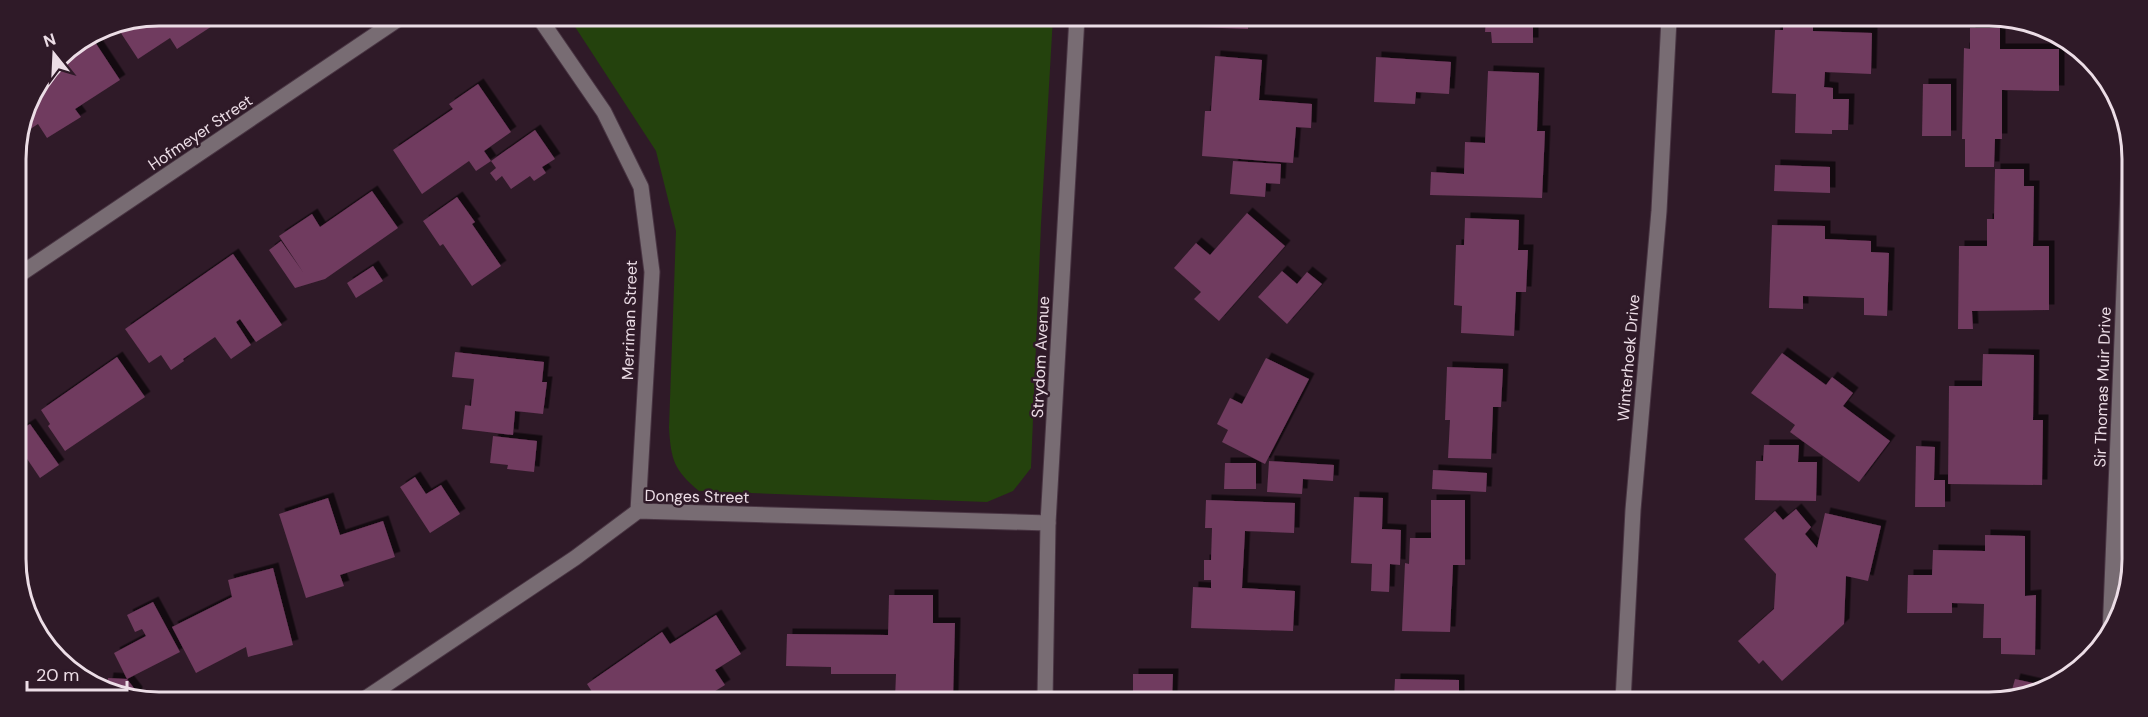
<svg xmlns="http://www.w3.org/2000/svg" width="2148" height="717" font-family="'DM Sans',sans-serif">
<defs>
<filter id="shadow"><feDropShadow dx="5.5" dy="-5.5" stdDeviation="0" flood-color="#0009"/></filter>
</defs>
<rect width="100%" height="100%" fill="#2f1a28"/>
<!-- green -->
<path fill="#24420d" d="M568 16 1053 17 1041 224 1031 468 1013 491 987 502 699 491C674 470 671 460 669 428L676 231 656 151Z"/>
<!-- building -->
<g fill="#6f3a5e" filter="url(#shadow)">
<polygon points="159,15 229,15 177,49 170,38 138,59 115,24"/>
<polygon points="1197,18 1248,18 1248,29 1196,27"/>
<polygon points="1486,19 1533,19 1533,43 1492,43 1491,32 1485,32"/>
<polygon points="1783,19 1813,19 1813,31 1872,33 1871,74 1825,72 1824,87 1833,88 1833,99 1849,99 1848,130 1832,130 1832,134 1795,133 1796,94 1772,93 1775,30 1783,30"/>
<polygon points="1970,28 2000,28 2000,49 2059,49 2059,91 2002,90 2002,139 1995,139 1994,167 1965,167 1965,139 1962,139 1964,48 1970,49"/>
<polygon points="93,39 120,80 75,109 81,117 47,138 38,124 18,137 26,103 50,68"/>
<polygon points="1215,56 1262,60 1259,100 1312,104 1311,128 1296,127 1293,163 1202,156 1205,111 1211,111"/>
<polygon points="1376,57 1451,62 1449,94 1416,92 1415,104 1374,102"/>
<polygon points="1488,71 1539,73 1537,131 1545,131 1542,198 1430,195 1431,172 1464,174 1465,142 1485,143"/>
<polygon points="478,84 511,132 484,151 491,161 476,171 469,161 422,194 393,150 453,109 449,104"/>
<polygon points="1923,84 1951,84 1951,136 1922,136"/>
<polygon points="535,130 555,159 542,167 546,173 534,181 530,176 511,189 502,176 496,181 490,173 496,168 491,161"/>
<polygon points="1233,161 1281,164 1280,184 1266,183 1265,197 1230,194"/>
<polygon points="1775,165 1830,167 1830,193 1774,191"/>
<polygon points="1995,169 2024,169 2024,186 2034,186 2033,246 2049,246 2049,310 1972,311 1973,329 1958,329 1959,246 1987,246 1987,219 1994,219"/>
<polygon points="372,191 398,228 325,279 295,288 269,250 281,241 303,272 279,236 312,214 320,227"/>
<polygon points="457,197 475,222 472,224 501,266 472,286 443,244 440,246 423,221"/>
<polygon points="1247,213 1285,246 1219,321 1194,299 1201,292 1174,268 1196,243 1210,255"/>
<polygon points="1465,218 1519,220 1518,250 1528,250 1526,292 1516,292 1514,336 1461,333 1462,306 1454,305 1456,245 1464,245"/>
<polygon points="1772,225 1825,226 1825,239 1871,241 1871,252 1889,253 1887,316 1864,315 1864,298 1803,296 1803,309 1769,308"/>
<polygon points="233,254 282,325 256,342 240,319 236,322 251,345 231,359 215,337 183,359 184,361 171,370 161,355 149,363 125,329"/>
<polygon points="373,266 383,281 356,298 347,283"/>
<polygon points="1282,271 1297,284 1307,272 1322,284 1287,324 1258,297"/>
<polygon points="455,352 544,362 542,382 547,382 543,414 515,411 513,435 462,429 465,405 471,406 474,379 452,377"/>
<polygon points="1782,353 1826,385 1832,377 1853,393 1843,406 1890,441 1859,482 1790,432 1795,425 1751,393"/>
<polygon points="1983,354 2034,355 2033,420 2043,420 2042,485 1948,484 1949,386 1982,386"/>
<polygon points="117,357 145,397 65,451 48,426 50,424 41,410"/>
<polygon points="1266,358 1309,379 1265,464 1222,442 1228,430 1217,424 1230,398 1242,404"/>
<polygon points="1447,367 1503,369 1501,407 1493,407 1491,459 1448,458 1450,420 1445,420"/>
<polygon points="30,424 59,465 40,478 17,444 17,432"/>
<polygon points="493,436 537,441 534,472 507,469 508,465 490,463"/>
<polygon points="1764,445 1799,445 1798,462 1817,462 1816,501 1755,500 1756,461 1763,461"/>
<polygon points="1916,446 1935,447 1934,480 1945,480 1945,507 1915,507"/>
<polygon points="1269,461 1334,465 1333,481 1303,479 1302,494 1267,492"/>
<polygon points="1225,463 1256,463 1256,489 1224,489"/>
<polygon points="1433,470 1487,473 1486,492 1432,489"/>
<polygon points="415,477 426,494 441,485 460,514 430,533 400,487"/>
<polygon points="1354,497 1383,498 1382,529 1401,530 1400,565 1390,564 1389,592 1371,591 1372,564 1351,563"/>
<polygon points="328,498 340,535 383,521 395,557 340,575 344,586 306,598 279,514"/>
<polygon points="1206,500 1295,503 1294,533 1245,531 1242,588 1295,591 1293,631 1191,628 1193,587 1211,588 1211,580 1204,580 1204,560 1211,560 1212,528 1205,528"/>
<polygon points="1431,500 1465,500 1465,565 1453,565 1450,632 1402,631 1405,563 1409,564 1410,538 1431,538"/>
<polygon points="1796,509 1811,527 1805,534 1817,548 1825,513 1881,526 1868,581 1846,576 1844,624 1782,681 1763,660 1759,664 1738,641 1774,609 1776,574 1744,539 1775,511 1783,520"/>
<polygon points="1985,535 2025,536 2025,596 2036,595 2035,655 2001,654 2001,638 1983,638 1984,604 1952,603 1952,613 1907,613 1908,575 1932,575 1933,550 1985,551"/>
<polygon points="273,568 293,645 248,657 246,647 196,673 172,627 232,597 228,580"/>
<polygon points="889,595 933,595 933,623 955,623 953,699 895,699 896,674 831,674 831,667 786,666 787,634 888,635"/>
<polygon points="153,602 180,652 127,679 114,653 146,636 142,629 135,632 127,615"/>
<polygon points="716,615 741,654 715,670 725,685 704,698 697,698 696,696 692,698 596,698 587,684 662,632 670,644"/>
<polygon points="1133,674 1173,674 1172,700 1133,700"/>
<polygon points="108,678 127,679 137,692 136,697 121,697 101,684 107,685"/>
<polygon points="1395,679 1459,680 1459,699 1418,700 1418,698 1394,698"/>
<polygon points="2015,679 2042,685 2010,697"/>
</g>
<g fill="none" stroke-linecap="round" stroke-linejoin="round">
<defs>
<g id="minor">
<polyline points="538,16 604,112 641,187 652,272 638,511"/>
<polyline points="16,277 403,16"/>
<polyline points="2110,635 2130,141"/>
<polyline points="366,698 575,558 638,511 1048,523"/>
<polyline points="1045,699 1048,523 1077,17"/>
<polyline points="1623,701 1633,510 1659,211 1669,19"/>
</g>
</defs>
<!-- minor casing -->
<use href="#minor" stroke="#493543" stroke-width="17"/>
<!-- minor -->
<use href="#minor" stroke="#786c73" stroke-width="15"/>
</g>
<g text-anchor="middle" stroke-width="5" stroke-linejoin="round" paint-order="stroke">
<!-- street labels -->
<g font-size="16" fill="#ecdde6" stroke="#2f1a28">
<text transform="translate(200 132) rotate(-34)" y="6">Hofmeyer Street</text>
<text transform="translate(629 320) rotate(-88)" y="6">Merriman Street</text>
<text transform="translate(1040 357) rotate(-87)" y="6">Strydom Avenue</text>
<text transform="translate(1628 358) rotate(-85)" y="6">Winterhoek Drive</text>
<text transform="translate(2102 387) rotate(-88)" y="6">Sir Thomas Muir Drive</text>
<text transform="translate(697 496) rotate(1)" y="6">Donges Street</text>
</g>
</g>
<!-- crop -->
<path d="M0 0H2148V717H0ZM159 26H1989A133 133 0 0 1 2122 159V559A133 133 0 0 1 1989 692H159A133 133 0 0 1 26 559V159A133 133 0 0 1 159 26Z" fill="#2f1a28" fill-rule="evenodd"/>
<path fill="none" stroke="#ecdde6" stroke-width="3" d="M159 26H1989A133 133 0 0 1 2122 159V559A133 133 0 0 1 1989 692H159A133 133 0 0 1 26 559V159A133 133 0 0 1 159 26Z"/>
<!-- north arrow -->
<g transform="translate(54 54) rotate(342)" stroke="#2f1a28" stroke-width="4.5" paint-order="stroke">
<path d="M0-4.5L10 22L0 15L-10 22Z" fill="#ecdde6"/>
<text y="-9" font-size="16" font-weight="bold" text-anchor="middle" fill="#ecdde6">N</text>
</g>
<!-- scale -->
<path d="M27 681v9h100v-9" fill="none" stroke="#ecdde6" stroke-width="3"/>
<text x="36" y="681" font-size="18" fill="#ecdde6" stroke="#2f1a28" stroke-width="4.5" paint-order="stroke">20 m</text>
</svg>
